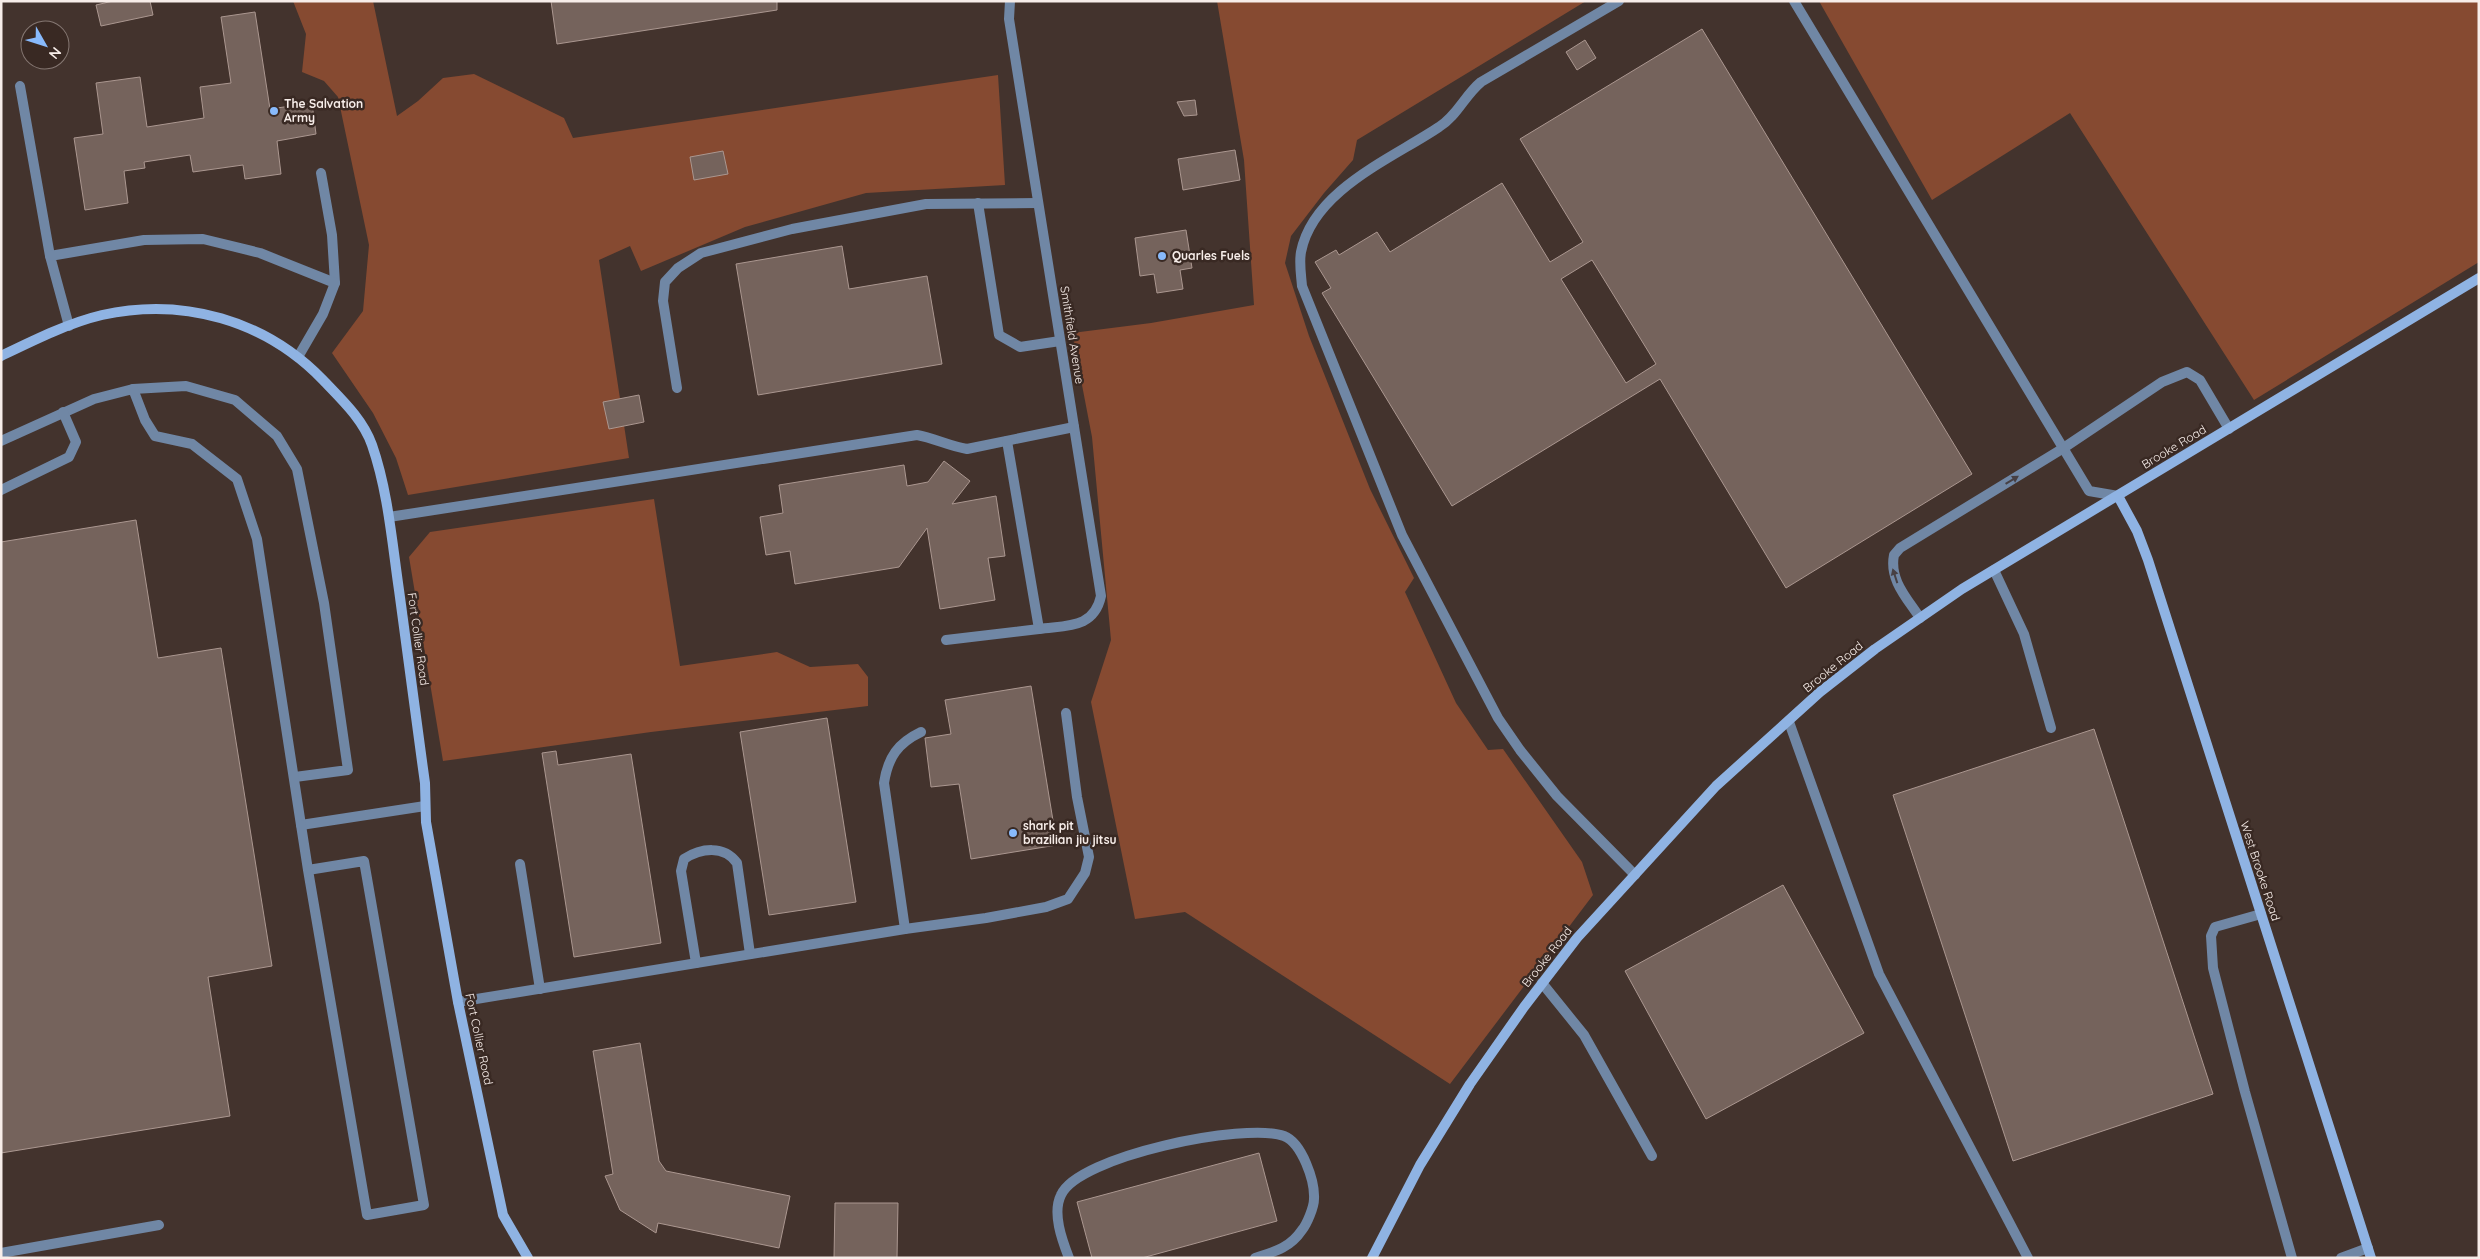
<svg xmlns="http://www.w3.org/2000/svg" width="2480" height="1259" font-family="Quicksand,sans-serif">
<rect width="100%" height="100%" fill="#43332d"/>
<!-- green -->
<g fill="#864a31">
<polygon points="293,1 373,1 397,116 418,101 443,78 474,74 564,118 573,138 998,75 1005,185 866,193 745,227 641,271 630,246 599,260 629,458 408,495 396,458 373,413 332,353 363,311 369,245 338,97 324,81 302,72 306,34"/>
<polygon points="1217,1 1586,1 1357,140 1353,160 1324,193 1291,236 1285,263 1309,336 1370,489 1414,578 1405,592 1456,703 1488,750 1503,749 1582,862 1593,895 1450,1084 1185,912 1135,919 1091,702 1111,640 1092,437 1072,333 1151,323 1254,305 1244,160"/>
<polygon points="1819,1 2479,1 2479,262 2254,400 2070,113 1932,200"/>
<polygon points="654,499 680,666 777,652 810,667 858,664 868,677 868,706 651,732 443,761 409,557 430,532"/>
</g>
<!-- building -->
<g fill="#75635c" stroke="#ab9790" fill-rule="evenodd">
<polygon points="113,1 150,1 153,15 101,26 96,5"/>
<polygon points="551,1 777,1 777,10 557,44"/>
<polygon points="255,12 270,109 312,103 316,134 277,141 281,174 245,179 243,165 193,172 190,155 144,162 145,168 124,171 128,203 85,210 74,138 103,134 96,83 140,77 147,127 204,118 200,87 231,83 221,17"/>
<path d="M1702 29 1972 474 1786 588 1660 379 1452 506 1322 293 1331 288 1315 262 1336 250 1339 255 1377 232 1390 252 1502 183 1550 262 1583 242 1520 139ZM1592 260 1656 364 1626 383 1561 279Z"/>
<polygon points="1585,40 1596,58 1577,70 1566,52"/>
<polygon points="1195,100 1197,115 1184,116 1177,102"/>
<polygon points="1235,150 1240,180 1183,190 1178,159"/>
<polygon points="723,151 728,174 694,180 690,157"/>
<polygon points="1186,230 1192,268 1180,270 1183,289 1157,293 1154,274 1140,276 1135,238"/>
<polygon points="842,246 849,289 927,276 942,364 758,395 736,264"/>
<polygon points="639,395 644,422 609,429 603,402"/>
<polygon points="944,461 970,481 952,504 996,496 1005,556 988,558 995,600 940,609 927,528 899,567 795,584 790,551 766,555 760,517 783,513 779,485 904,465 907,486 928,482"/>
<polygon points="136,520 158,658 221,648 272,966 208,977 230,1116 1,1153 1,542"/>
<polygon points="1031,686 1057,845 971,859 959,784 931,787 925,738 951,734 945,700"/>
<polygon points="827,718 856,902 769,915 740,732"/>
<polygon points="2094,729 2213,1094 2013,1161 1893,795"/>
<polygon points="556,751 558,765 631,754 661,943 574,957 542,753"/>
<polygon points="1783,885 1864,1033 1706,1119 1625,971"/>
<polygon points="640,1043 659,1161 666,1171 790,1196 779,1248 658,1223 656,1233 620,1210 605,1176 613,1174 593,1051"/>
<polygon points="1259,1153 1277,1221 1142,1258 1092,1258 1077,1202"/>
<polygon points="835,1203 898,1203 897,1258 834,1258"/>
</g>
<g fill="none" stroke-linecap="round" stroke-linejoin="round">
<!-- lane -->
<g stroke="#7087a5" stroke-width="10">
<path d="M1619 1 1481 82C1465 95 1457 116 1439 127 1393 158 1313 190 1301 252 1299 263 1301 274 1302 286L1402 535 1498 718 1520 750 1557 796 1635 875"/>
<polyline points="1794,1 2089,491 2118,496"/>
<polyline points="20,86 50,256"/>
<polyline points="321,173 332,235 335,283"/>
<polyline points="978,203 999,335 1020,347 1060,341"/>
<polyline points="69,326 50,256 144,240 203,239 260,253 335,283 323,314 298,357"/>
<polyline points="677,388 663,301 665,282 678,268 701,253 792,229 926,204 1038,203"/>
<polyline points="133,389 186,386 235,400 277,436 297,469 324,603 348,770 295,777"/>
<polyline points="1,441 94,399 133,389 145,420 155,436 192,444 237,479 257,539 301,825 425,806"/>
<polyline points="1,490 69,457 76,442 63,412"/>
<path d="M389 517 917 435C934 438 949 446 967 449L1074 427"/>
<polyline points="1994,570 2024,634 2051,728"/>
<path d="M1920 618C1907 598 1889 580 1894 555L1900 548 2062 449 2162 382 2187 372 2200 380 2229 429"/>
<polyline points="946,640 1039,629 1007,441"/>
<polyline points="1789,722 1879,974 2028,1258"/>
<polyline points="301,825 308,870 367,1215 424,1205 364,861 308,870"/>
<polyline points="520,864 540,989"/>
<polyline points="2261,914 2215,927 2211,936 2213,968 2245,1092 2292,1258"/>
<path d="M905 929 884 783C888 757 898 743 921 732"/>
<path d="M696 963 681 871 684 859C701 848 724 845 737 863L750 954"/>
<polyline points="1542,983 1584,1035 1652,1156"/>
<polyline points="458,1002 905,929 986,918 1046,907 1068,899 1085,873 1089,857 1077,797 1066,713"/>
<polyline points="1,1253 159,1225"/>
<path d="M1069 1258C1062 1240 1052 1213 1061 1195 1078 1156 1245 1122 1284 1136 1302 1143 1315 1181 1314 1199 1314 1207 1307 1224 1302 1230 1290 1248 1274 1252 1255 1258"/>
<polyline points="2341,1258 2368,1248"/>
</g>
<!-- street -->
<path stroke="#7087a5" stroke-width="10" d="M1010 1 1009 19 1101 596C1094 629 1066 625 1039 629"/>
<!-- secondary -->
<g stroke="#8fb3e3" stroke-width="10">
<path d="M1 356C32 341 68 323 102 315 183 297 265 320 323 380 341 399 363 419 372 445 388 491 392 542 399 590 408 655 416 719 425 783L426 822 458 1002 503 1215 528 1258"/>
<polyline points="2118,496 2137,531 2148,560 2371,1258"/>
<polyline points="1372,1258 1420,1165 1470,1084 1524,1007 1577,938 1716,786 1820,692 1875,649 1962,589 2479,278"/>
</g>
</g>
<!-- one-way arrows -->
<defs><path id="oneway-solid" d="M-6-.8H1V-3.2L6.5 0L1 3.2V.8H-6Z" transform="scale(1.25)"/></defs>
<g fill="#474044">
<use href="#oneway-solid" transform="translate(2012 480) rotate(-31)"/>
<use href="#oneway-solid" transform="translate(1895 576) rotate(-108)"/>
</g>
<!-- markers -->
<g fill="#88bafc" stroke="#392923" stroke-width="2">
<circle cx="274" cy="111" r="5"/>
<circle cx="1162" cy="256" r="5"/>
<circle cx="1013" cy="833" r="5"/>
</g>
<g text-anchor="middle" stroke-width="5" stroke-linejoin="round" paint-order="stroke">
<!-- poi labels -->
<g font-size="12" font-weight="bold" fill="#f7ede9" stroke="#392923" text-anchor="start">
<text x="284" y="108">The Salvation<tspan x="284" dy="14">Army</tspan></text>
<text x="1172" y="260">Quarles Fuels</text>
<text x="1023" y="830">shark pit<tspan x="1023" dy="14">brazilian jiu jitsu</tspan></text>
</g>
<!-- street labels -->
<g font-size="12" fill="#f7ede9" stroke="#392923">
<text transform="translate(1072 335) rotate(81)" y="4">Smithfield Avenue</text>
<text transform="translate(2174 447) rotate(-31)" y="4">Brooke Road</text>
<text transform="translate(418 639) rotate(82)" y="4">Fort Collier Road</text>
<text transform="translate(1833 667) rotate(-39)" y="4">Brooke Road</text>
<text transform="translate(2260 871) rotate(72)" y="4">West Brooke Road</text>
<text transform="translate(1547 957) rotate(-52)" y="4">Brooke Road</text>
<text transform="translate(479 1039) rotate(78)" y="4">Fort Collier Road</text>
</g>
</g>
<!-- border -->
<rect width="2480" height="1259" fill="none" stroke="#f7ede9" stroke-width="5"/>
<!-- north arrow -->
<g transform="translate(45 45) rotate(129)"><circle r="24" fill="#392923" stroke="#857772"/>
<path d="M0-4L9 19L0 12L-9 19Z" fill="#88bafc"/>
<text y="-8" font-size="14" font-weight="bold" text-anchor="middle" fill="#f7ede9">N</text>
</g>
</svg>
